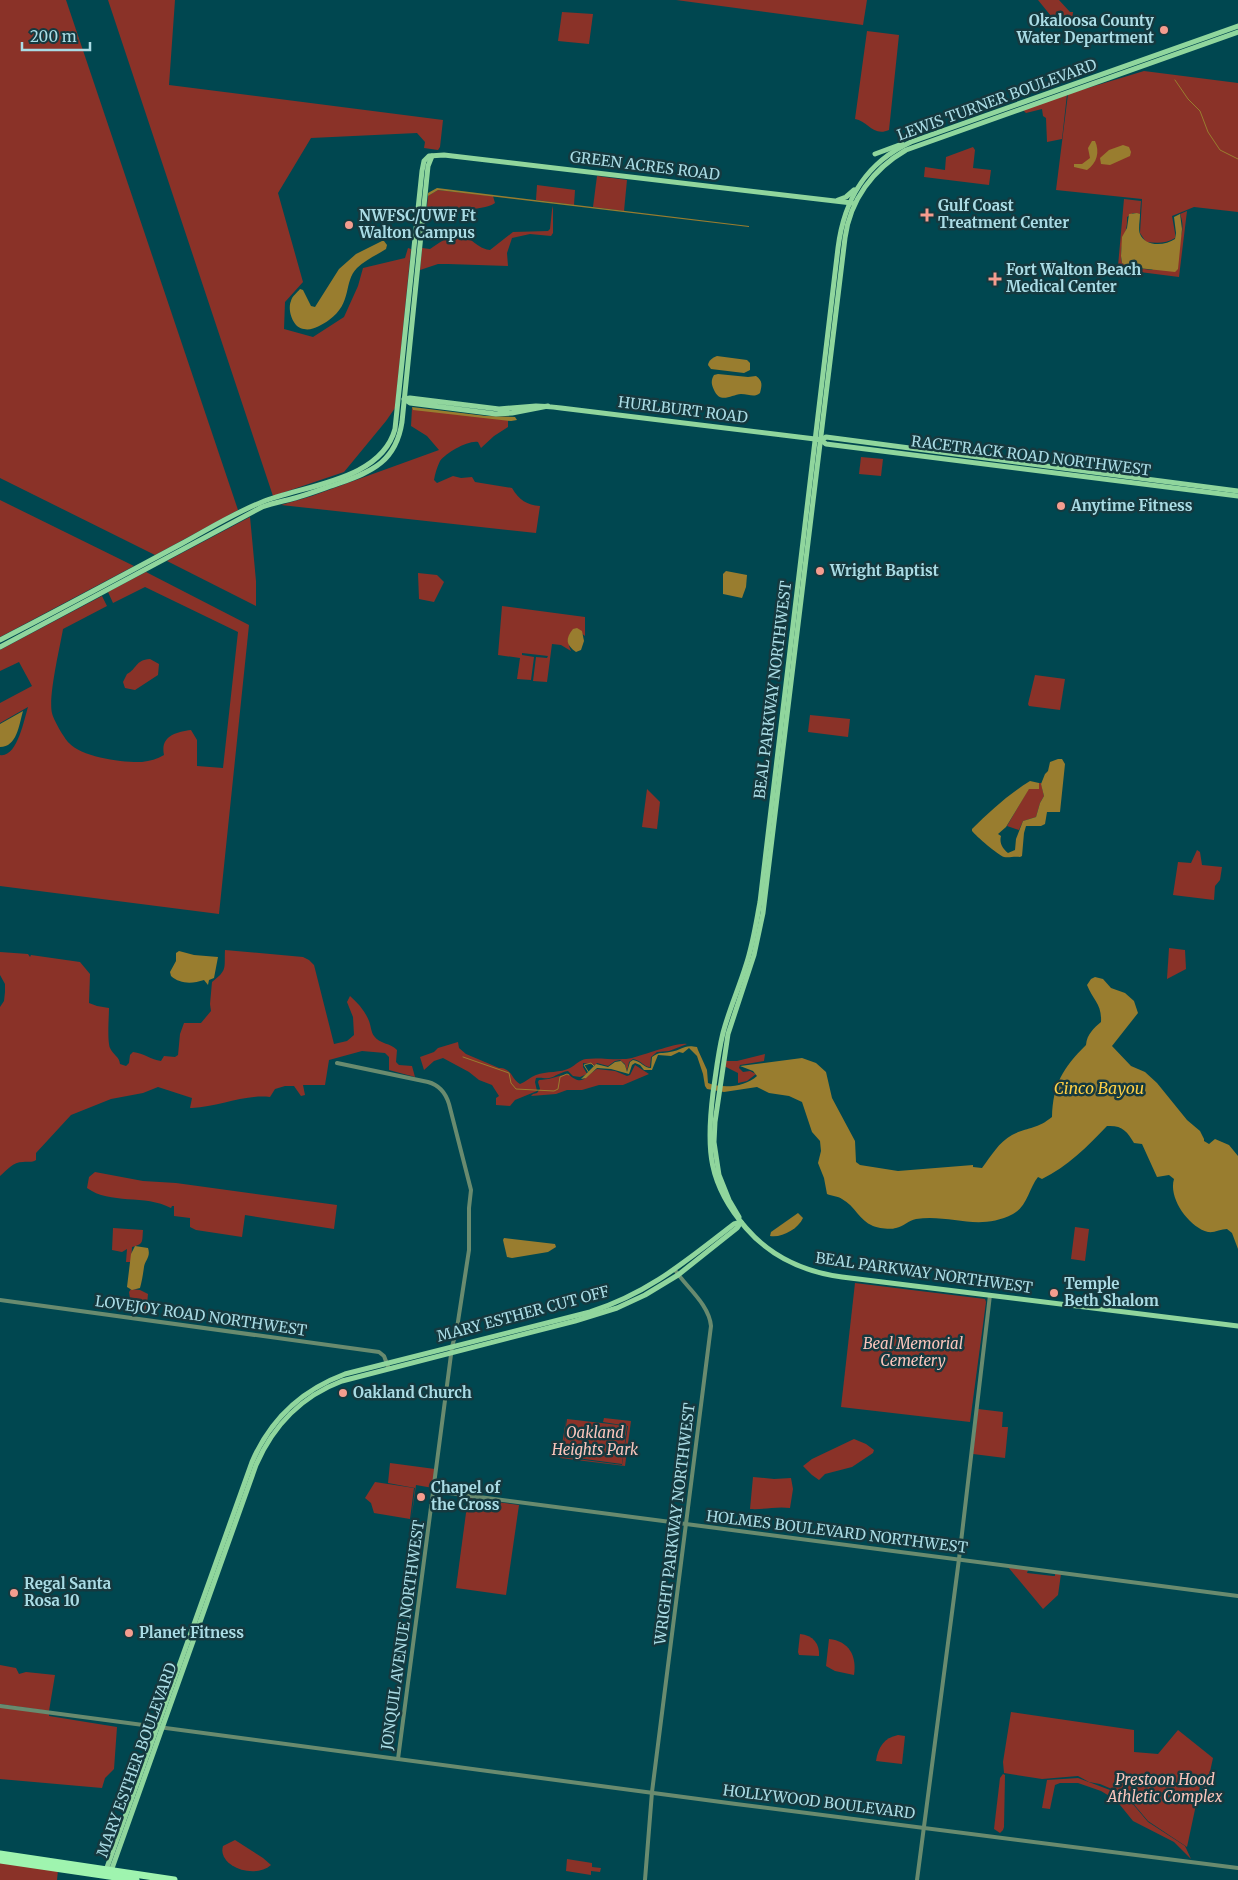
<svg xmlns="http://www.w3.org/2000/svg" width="1238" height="1880" font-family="Merriweather,serif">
<rect width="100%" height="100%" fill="#004750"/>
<!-- green -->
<g fill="#8a3228">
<polygon points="0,0 66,0 238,510 155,555 0,478"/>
<polygon points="108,0 175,0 169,85 443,120 440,147 438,150 424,148 425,142 417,133 311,138 278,193 303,282 285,302 284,329 313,337 344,317 358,286 363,268 405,258 408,248 411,249 395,408 386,421 344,472 273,496"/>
<polygon points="676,0 867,0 863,25"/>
<polygon points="1038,0 1059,0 1070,12 1073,12 1072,21 1051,16"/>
<polygon points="562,12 593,14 589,44 558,41"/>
<path d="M867 31 899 35 889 130C873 137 868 121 855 119Z"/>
<path d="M1144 71 1238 83V212L1194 207 1172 216 1175 233V238C1166 244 1156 243 1146 242L1140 233 1142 199 1056 190 1068 94Z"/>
<polygon points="1067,94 1062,139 1047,142 1046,118 1043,116 1042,109 1026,113 1023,110"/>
<polygon points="973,147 975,150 973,168 991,170 989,185 924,177 925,167 945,170 946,157"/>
<polygon points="597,176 627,180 624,211 593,207"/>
<polygon points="537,185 575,190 574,205 536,200"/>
<path d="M438 190 493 196 495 203C480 213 445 208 427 207L428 196Z"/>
<path d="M1124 199 1141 201 1140 214 1133 213 1127 217C1128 234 1118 245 1122 263L1129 267 1152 270C1168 254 1190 240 1180 214L1187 211 1179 277 1124 270 1118 266Z"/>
<path d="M553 206V233L551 236 530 234 512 238 507 253 508 266 448 264H438L420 270 422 248 430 249C442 241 454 231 469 239 477 244 481 249 490 250L513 232 548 231 550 229 552 210Z"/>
<path d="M412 408 492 417 508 418V427L494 436 481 448 478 442C468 440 446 453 440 461 437 467 435 474 434 480L437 483 453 476 461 478 472 477 475 482 512 488C519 500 527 505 540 506L536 533 281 505 312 496 439 450 427 436 411 426Z"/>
<polygon points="861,457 883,459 881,476 859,474"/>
<polygon points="0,500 134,566 0,637"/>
<polygon points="250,517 256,581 256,606 167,561"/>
<path d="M146 572 249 625 219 914 0 886V755C17 758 24 720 28 707L0 723V703L32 686 19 662 0 671V650L102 596 107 606 63 629C60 647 48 697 52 713 53 719 64 738 69 743 81 757 124 763 142 762 150 761 157 759 164 755 160 736 176 732 191 730L197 740V766L223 768 238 632 145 587 113 603 108 592Z"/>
<polygon points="418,573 437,575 444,582 434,602 419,599"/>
<polygon points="502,606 585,617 585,636 581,633 569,646 571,651 561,645 552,644 547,682 533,681 536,657 547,658 548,656 522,653 522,655 534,657 531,680 517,679 520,658 498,655"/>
<path d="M150 659 159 664 158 675 135 690 125 688 123 682 127 674C137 669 135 660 150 659Z"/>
<polygon points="1035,675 1065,679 1060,710 1029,706 1028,704"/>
<polygon points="810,715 850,719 848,737 808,732"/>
<polygon points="1039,783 1041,783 1044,796 1040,803 1036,817 1023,821 1019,830 1007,826 1029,788 1039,789"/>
<polygon points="647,789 660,802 657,829 642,827"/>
<polygon points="1197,850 1200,852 1202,865 1222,867 1220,880 1215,886 1214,900 1173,895 1178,862 1191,863"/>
<polygon points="1169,948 1185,950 1186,969 1167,979"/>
<path d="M225 950 303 957 309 960 314 965 334 1044 347 1041 354 1035 353 1017 347 1002 350 996C358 1003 365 1011 369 1021 371 1026 371 1032 374 1036 379 1044 391 1043 397 1050L396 1062 399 1065 412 1066 415 1077 389 1070V1057L385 1053 362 1051 329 1060 325 1085H303L305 1095 301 1096 294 1086H285L275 1089 270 1097C244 1094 218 1107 192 1108H190L192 1098 158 1087 143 1093 111 1099 71 1115 36 1153V1160C31 1163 29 1161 23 1162 13 1162 7 1170 0 1176V1190V1007L4 1001 5 992V984L0 975V952L28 954 30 957 31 955 80 962 90 974 89 1003 97 1006 109 1008C109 1016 107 1040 110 1048 113 1055 119 1056 120 1064L126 1066 129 1063 130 1055 133 1052C144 1053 151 1060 161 1061L164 1056 175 1057 178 1055 180 1034 184 1023H201L211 1011 210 1004 212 982C228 970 224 968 225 950Z"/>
<path d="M458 1042 459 1048 466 1054 499 1068C512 1068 511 1079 520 1084 526 1082 530 1077 536 1075 546 1071 561 1073 570 1068 576 1065 579 1060 586 1059 599 1057 620 1061 632 1058 644 1055 678 1042 687 1044L669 1051 657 1052 651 1057 650 1067C644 1067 641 1060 633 1059L629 1062 627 1071 625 1064 620 1060 615 1061 608 1066 597 1063 595 1065 583 1063V1067L587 1074 580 1077 573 1076 568 1071C560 1072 555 1077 549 1078 544 1079 542 1077 536 1078L535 1082 537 1091 515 1100 510 1106 496 1105V1098L499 1096 492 1085 479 1080 469 1072 443 1058 434 1061 424 1070 420 1057 434 1052 438 1048Z"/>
<polygon points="765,1054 764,1061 740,1065 739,1068 743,1072 750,1071 756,1074 747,1081 738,1083 738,1073 724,1066 725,1061 737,1061"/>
<path d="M635 1065 649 1074 623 1085H599L582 1090H567L556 1094 531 1096 533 1094 537 1093 540 1089 538 1082 539 1080C549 1080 557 1076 568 1074 583 1087 584 1077 597 1069L615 1071 627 1076 630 1075Z"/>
<path d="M95 1172 143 1181 176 1183 337 1205 334 1229 245 1215 242 1237 196 1230 190 1227V1218L174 1216V1206H172L171 1208C145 1194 110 1205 87 1188L89 1177Z"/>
<polygon points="1075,1227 1089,1229 1085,1261 1071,1259"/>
<path d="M113 1228 143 1230C142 1242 144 1244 132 1247L131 1262H126L127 1249 122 1252 112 1250Z"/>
<polygon points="855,1283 985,1299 986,1302 970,1422 841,1407"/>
<polygon points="131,1289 140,1290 148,1294 146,1315 132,1312 129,1292"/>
<polygon points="978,1409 1003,1412 1002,1427 1008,1427 1005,1458 973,1454"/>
<polygon points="604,1418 631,1421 625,1466 560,1458 566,1419 562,1457 622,1465 628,1426 603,1422"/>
<polygon points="567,1419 627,1426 622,1464 562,1456"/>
<polygon points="854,1439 866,1444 874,1450 873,1453 852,1467 825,1474 819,1480 812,1475 803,1466 812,1459"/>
<polygon points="390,1463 435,1469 433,1488 416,1485 411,1521 415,1488 388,1483"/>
<path d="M753 1477 774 1479 791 1478 793 1489 790 1508C776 1506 764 1510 750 1509Z"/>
<polygon points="375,1482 414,1488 410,1519 374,1513 371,1503 365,1498"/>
<polygon points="468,1498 519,1505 506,1595 456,1588"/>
<polygon points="1008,1567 1028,1570 1027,1573 1053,1576 1055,1576 1055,1573 1061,1574 1058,1595 1043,1609"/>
<path d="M800 1634C813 1635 820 1644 819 1656L799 1655 798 1652Z"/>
<path d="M829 1639C849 1641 857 1656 854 1675L835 1671 826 1666Z"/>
<polygon points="0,1665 16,1668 19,1674 26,1672 55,1675 49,1711 0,1704"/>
<polygon points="0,1707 49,1714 49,1716 117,1727 114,1769 105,1778 102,1788 0,1779"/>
<polygon points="1011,1712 1134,1730 1134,1752 1158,1754 1178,1730 1213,1758 1206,1790 1200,1786 1187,1847 1148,1821 1126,1795 1100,1784 1089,1782 1078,1776 1042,1779 1004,1773 1003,1762"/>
<path d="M898 1735 905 1736 902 1764 876 1761C878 1747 884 1738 898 1735Z"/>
<polygon points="1003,1774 1005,1775 1004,1827 1003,1830 1000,1833 994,1829 1000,1778"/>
<polygon points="1078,1778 1126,1796 1148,1822 1185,1846 1191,1859 1174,1842 1133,1821 1116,1800 1101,1791 1078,1783 1060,1783 1055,1785 1050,1809 1042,1808 1047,1780"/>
<path d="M235 1840 263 1858 271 1865C254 1880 217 1866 223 1846Z"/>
<polygon points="567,1859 592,1863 592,1867 601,1868 600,1872 591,1871 591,1875 566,1871"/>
<polygon points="0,1862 58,1870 57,1880 0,1880"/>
</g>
<!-- water -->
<g fill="#997d2f">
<path d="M1092 141H1095C1100 152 1097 163 1087 170L1074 167V164H1082L1090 158 1088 148Z"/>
<polygon points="1123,145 1129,147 1131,152 1130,156 1110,165 1101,164 1100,158 1109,150"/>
<polygon points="437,188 749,226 749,227 438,190 428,196 428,193"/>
<path d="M1137 213 1140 214C1140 220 1138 229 1140 234 1145 247 1165 246 1175 239L1176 233 1174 217 1180 214 1182 229 1178 269 1175 272 1129 267 1122 263 1121 256 1122 237 1127 228 1129 214Z"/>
<path d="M382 241H384L387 245 386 249C377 255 365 260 357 268 343 282 353 303 329 320 322 325 312 331 304 329 293 328 287 310 291 301 292 296 297 293 300 289L303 290 311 306 315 307 339 269 356 254Z"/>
<path d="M717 356 747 360 750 363V370L744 373 711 369 708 365C709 360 712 358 717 356Z"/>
<path d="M718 374 748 377 756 376C763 381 762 385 760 393 754 398 749 394 741 394 731 395 720 404 714 390 711 384 711 380 714 375Z"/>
<polygon points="412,407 486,416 515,417 517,420 511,421 413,410"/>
<polygon points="726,571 747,575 746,587 742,598 723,594 723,574"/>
<path d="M577 628 582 631 584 641 581 650 576 652C566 645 565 639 573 629Z"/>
<path d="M23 711C19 725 17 747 0 747V724Z"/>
<path d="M1058 759H1062L1065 764 1060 812H1047L1045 824 1041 826H1026L1024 833 1022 856 1020 857C1014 856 1009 858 1004 857 998 855 976 836 972 831V829C990 811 1009 794 1030 781L1039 783V789H1029L1006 827 998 834 1001 836C999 843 1003 849 1008 853L1015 850 1016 839 1023 821 1036 817 1040 803 1044 796 1041 784 1045 774 1048 771 1050 762Z"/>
<path d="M179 951 194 955 218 957 214 978 209 980 208 985 204 980C192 984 180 984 171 976L170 972 176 961V953Z"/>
<path d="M1095 977 1103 979 1111 988 1125 993 1134 1001 1138 1013 1112 1046 1131 1066 1145 1072 1157 1083 1187 1120 1200 1131 1204 1139V1141L1209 1144 1215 1139 1229 1145 1238 1156V1249L1232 1233 1227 1229C1221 1229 1214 1233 1208 1232 1189 1227 1168 1198 1174 1179L1169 1175 1157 1177 1142 1144 1134 1143C1127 1131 1122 1125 1107 1126 1088 1146 1067 1167 1042 1179L1038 1177C1029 1188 1027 1207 1013 1214 978 1232 952 1214 916 1219 909 1220 903 1227 896 1228 890 1230 878 1228 873 1226 859 1220 855 1206 842 1199 838 1196 832 1196 827 1194L824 1178 818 1163 821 1151 820 1141 812 1132 802 1102 789 1096 769 1093 757 1087 724 1092 707 1089 705 1086 703 1074 697 1056 689 1048 683 1053 679 1052 671 1056 658 1055 652 1070H644L640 1065 635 1063 632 1065 629 1074 611 1069 597 1068 586 1078 581 1079 596 1064 608 1067 615 1062 621 1061 625 1065 627 1072 630 1062 633 1060C641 1061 644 1068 651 1068L652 1057C660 1051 662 1054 670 1052 683 1050 683 1044 697 1047L698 1050 707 1070 708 1083C723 1089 745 1087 757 1076L753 1071 740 1066 802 1058 816 1063 826 1072 832 1098 855 1141 856 1162 860 1165 898 1171 973 1165V1167L982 1168C991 1156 999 1142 1012 1135 1027 1127 1036 1130 1052 1117 1053 1084 1063 1068 1086 1045 1087 1034 1094 1028 1101 1022 1102 1004 1093 1000 1087 985L1091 979Z"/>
<path d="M798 1213 803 1218C798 1229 782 1238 770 1236L771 1232Z"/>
<polygon points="504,1238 555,1244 556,1247 548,1252 512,1258 507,1257 503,1240"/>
<path d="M135 1246 148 1248C151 1257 145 1260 144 1267 143 1274 142 1281 140 1288L132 1290 127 1287 131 1254Z"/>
</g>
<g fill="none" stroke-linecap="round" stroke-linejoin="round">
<!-- stream -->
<g stroke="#997d2f" stroke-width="1">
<polyline points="1175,80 1188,99 1200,111 1208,132 1220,150 1238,159"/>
<polyline points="463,1057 509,1073 511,1083 516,1089 554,1091 558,1089 560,1077 567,1074 569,1075"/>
<polyline points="589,1073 584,1065 591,1063 595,1067"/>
</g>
<!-- minor -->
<g stroke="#698b6f" stroke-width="4">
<path d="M337 1063 428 1082C439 1085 446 1094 449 1104L471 1190 469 1208V1250L457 1328 452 1347 398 1759"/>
<polyline points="0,1300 379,1352 384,1356 389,1369"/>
<polyline points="433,1491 1238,1596"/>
<polyline points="0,1706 736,1804 1238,1868"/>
<path d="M645 1880 652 1792 711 1326C709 1304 686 1287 675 1270"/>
<polyline points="917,1880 959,1559 990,1295"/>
</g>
<!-- major -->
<g stroke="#90d69d" stroke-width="5">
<path d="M1238 26 911 142C865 163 844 200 838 248L760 902C756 923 753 944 746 965 739 988 729 1010 723 1033 718 1053 716 1073 713 1093 706 1149 708 1184 746 1228 771 1257 805 1272 842 1277L1238 1326"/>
<polyline points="875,154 902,144"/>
<polyline points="838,200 846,197 854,190"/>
<path d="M548 406 512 413 496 414 410 403 404 399 410 398 499 409 536 406C545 406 553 407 561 408L815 439 821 440 826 437 1238 491"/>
<polyline points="821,440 826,444 1238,496"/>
<path d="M0 640C61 609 121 576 181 544 207 530 234 513 262 502 304 485 381 481 395 429L422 171 424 161 429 156 444 155 852 203"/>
<path d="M0 647 262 507C273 503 284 501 295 498 310 494 325 488 340 483 373 471 396 461 402 422L428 166 432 156"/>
<path d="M739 1217 729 1200 719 1175 714 1142 715 1122 728 1034 754 955 763 913 845 238C850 200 873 169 906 150L1238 32"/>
<path d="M105 1873 252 1462C270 1420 302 1390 345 1374L590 1312C649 1293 686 1261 734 1224L741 1222"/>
<path d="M110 1874 256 1465C273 1426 302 1396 342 1381L575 1321 617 1308 645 1295 678 1275 737 1228 741 1222"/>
</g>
<!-- highway -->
<g stroke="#9ff4af" stroke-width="7">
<polyline points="0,1854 174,1880"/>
<polyline points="0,1860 136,1880"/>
</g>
</g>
<!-- markers -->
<g fill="#f59d8f" stroke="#15393f" stroke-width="2">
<circle cx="1164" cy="30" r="5"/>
<path d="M924.5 207.5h5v5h5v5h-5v5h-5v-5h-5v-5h5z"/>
<circle cx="349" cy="225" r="5"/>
<path d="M992.5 271.5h5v5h5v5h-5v5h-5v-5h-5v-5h5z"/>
<circle cx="1061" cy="506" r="5"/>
<circle cx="820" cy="571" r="5"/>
<circle cx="1054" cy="1293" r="5"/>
<circle cx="343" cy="1393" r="5"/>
<circle cx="421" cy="1497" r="5"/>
<circle cx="14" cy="1593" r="5"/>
<circle cx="129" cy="1633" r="5"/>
</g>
<g text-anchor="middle" stroke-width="5" stroke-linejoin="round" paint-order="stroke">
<!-- poi labels -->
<g font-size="15" font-weight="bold" fill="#aadce5" stroke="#15393f" text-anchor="start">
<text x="1154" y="26" text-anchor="end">Okaloosa County<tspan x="1154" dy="17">Water Department</tspan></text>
<text x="938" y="211">Gulf Coast<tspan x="938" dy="17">Treatment Center</tspan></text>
<text x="359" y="221">NWFSC/UWF Ft<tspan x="359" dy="17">Walton Campus</tspan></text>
<text x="1006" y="275">Fort Walton Beach<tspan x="1006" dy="17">Medical Center</tspan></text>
<text x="1071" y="511">Anytime Fitness</text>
<text x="830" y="576">Wright Baptist</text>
<text x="1064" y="1289">Temple<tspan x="1064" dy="17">Beth Shalom</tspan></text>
<text x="353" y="1398">Oakland Church</text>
<text x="431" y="1493">Chapel of<tspan x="431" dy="17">the Cross</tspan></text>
<text x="24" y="1589">Regal Santa<tspan x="24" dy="17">Rosa 10</tspan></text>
<text x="139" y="1638">Planet Fitness</text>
</g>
<!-- street labels -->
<g font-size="15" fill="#aadce5" stroke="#15393f">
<text transform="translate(997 100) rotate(-20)" y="5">LEWIS TURNER BOULEVARD</text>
<text transform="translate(645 166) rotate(7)" y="5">GREEN ACRES ROAD</text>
<text transform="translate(683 410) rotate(7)" y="5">HURLBURT ROAD</text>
<text transform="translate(1031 456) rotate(7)" y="5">RACETRACK ROAD NORTHWEST</text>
<text transform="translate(773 690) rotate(-83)" y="5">BEAL PARKWAY NORTHWEST</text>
<text transform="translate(924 1273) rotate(8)" y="5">BEAL PARKWAY NORTHWEST</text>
<text transform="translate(523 1314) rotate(-15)" y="5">MARY ESTHER CUT OFF</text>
<text transform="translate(201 1316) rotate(8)" y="5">LOVEJOY ROAD NORTHWEST</text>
<text transform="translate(675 1524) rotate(-83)" y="5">WRIGHT PARKWAY NORTHWEST</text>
<text transform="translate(837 1532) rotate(7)" y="5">HOLMES BOULEVARD NORTHWEST</text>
<text transform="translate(403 1635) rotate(-82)" y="5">JONQUIL AVENUE NORTHWEST</text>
<text transform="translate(137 1760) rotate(-70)" y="5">MARY ESTHER BOULEVARD</text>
<text transform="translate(819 1802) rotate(7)" y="5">HOLLYWOOD BOULEVARD</text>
</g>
<!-- park labels -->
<g font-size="15" font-style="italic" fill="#fac5bc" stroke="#15393f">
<text x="913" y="1349">Beal Memorial<tspan x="913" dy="17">Cemetery</tspan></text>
<text x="595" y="1438">Oakland<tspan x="595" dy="17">Heights Park</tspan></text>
<text x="1165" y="1785">Prestoon Hood<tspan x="1165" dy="17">Athletic Complex</tspan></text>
</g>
<!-- water labels -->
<g font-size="16" font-style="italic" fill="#fecf45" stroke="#15393f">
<text x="1099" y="1094">Cinco Bayou</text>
</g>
</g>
<!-- scale -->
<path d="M22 42v8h68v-8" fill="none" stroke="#aadce5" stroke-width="2.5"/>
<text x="30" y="42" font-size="15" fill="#aadce5" stroke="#15393f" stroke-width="4" paint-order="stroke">200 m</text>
</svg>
